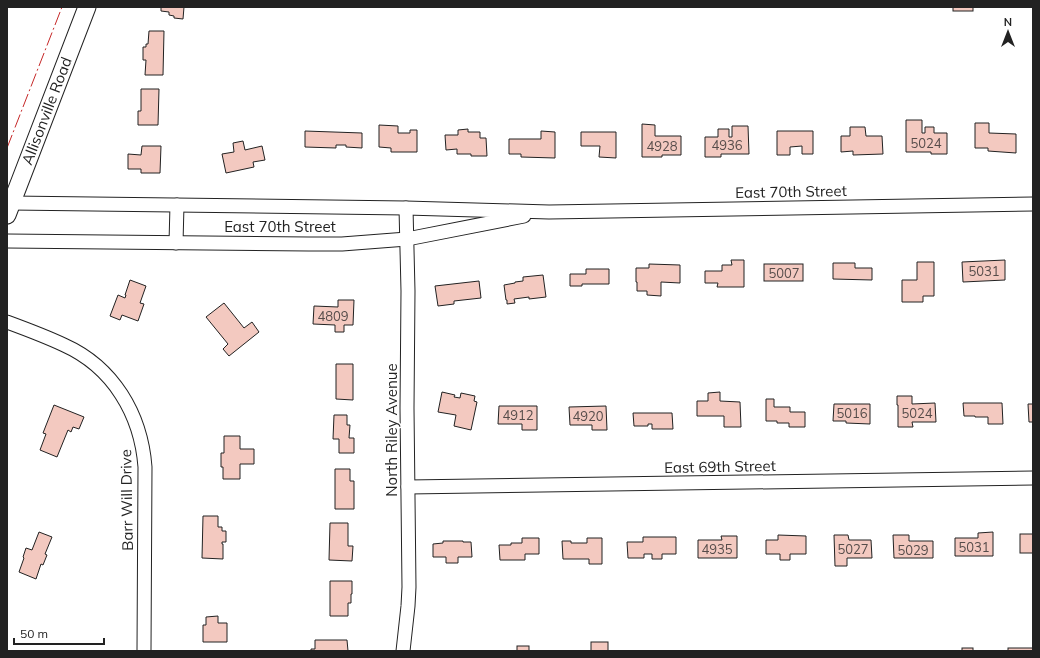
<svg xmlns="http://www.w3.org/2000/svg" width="1040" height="658" font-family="Mulish,sans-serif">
<rect width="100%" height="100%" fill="#fff"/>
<!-- building -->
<g fill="#f3c9c0" stroke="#222">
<polygon points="161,7 184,7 183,19 174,18 174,16 169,15 169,12 161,11"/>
<rect x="953" y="7" width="20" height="4"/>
<polygon points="149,31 164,31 163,75 145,75 146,60 143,60 143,47 146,47 146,44 148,44"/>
<polygon points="141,89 159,89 158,125 138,125 138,111 141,111"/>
<polygon points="906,120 922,120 922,133 925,133 925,127 934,127 934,133 947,133 947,154 931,154 931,152 906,152"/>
<polygon points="975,123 989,123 989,133 1016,134 1016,153 988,151 988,148 975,148"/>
<polygon points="642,124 655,125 655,136 681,136 681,155 662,155 662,157 642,157"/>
<polygon points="379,125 398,126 398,133 410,133 410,130 417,130 417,152 391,152 391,148 379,147"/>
<polygon points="732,126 748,126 749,154 721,154 721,157 705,157 705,137 718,137 718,129 729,129 729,137 732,137"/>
<polygon points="850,127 865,127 866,136 882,136 883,154 853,155 853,151 841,152 841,136 850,136"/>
<polygon points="468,129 468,132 480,132 480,138 486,138 487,156 471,156 471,154 457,154 457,149 446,150 445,135 458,135 458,130"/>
<polygon points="305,131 362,133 362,148 346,147 346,145 336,145 336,148 305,147"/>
<polygon points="541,131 555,132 555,158 521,157 521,154 509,154 509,139 541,139"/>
<polygon points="777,131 813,131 813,154 802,154 802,146 790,147 790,155 777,155"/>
<polygon points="581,132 616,132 616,158 599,157 600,146 581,146"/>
<polygon points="243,141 245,150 262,146 265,160 253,162 254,167 226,173 222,154 234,152 233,143"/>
<polygon points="142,146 161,146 160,173 141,173 141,169 128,169 128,154 141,155"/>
<polygon points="731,260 744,260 744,287 717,287 718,283 705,283 705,271 722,271 722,265 732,265"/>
<polygon points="1005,260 1005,280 963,282 962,262"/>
<polygon points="917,262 934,262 934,296 923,296 923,302 902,302 902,280 917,280"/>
<polygon points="833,263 855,263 855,268 872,268 872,280 833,279"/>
<polygon points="649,264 680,265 680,283 661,282 661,296 647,295 647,291 637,291 637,282 636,282 636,268 649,268"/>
<rect x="764" y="264" width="39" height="17"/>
<polygon points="586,269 609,269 609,284 582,284 582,286 570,286 570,274 586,274"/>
<polygon points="543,275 546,297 529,299 529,297 514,299 515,303 507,304 507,300 506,300 504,285 515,283 515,282 523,281 523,277"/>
<polygon points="130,280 146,286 140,303 144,304 138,321 122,315 120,320 110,316 118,295 125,298 126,295 125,295"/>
<polygon points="479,281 481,298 454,301 454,304 438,306 435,286"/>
<polygon points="338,300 354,300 353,325 344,325 344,332 335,332 335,325 313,324 314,306 338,307"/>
<polygon points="224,303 244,328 252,322 259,332 229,356 223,349 228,344 206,317"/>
<polygon points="336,364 353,364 353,400 336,399"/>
<polygon points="442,392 455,395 454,397 460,398 461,393 475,396 474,401 477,402 471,430 454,426 456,415 438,412"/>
<polygon points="720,392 720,401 740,402 741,427 724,427 724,416 697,416 697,401 708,401 708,393"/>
<polygon points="897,396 912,396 912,404 935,403 936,422 912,422 913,427 898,427 898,405 897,405"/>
<polygon points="766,399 774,399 774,407 790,407 790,412 805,412 805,427 789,427 789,423 777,423 777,421 766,421"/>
<polygon points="963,403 1002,403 1003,424 988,424 988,417 975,417 975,416 964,416"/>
<polygon points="834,404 870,404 870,424 846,423 846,421 833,421"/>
<polygon points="1028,404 1033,404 1033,422 1029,422"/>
<polygon points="54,405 84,417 79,429 73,427 71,432 68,430 57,457 40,450 46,434 43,433"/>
<polygon points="499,406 537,406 537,430 522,430 522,424 498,424"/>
<polygon points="606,406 607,430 592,430 592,425 570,425 569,407"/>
<polygon points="633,413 672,413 673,429 652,429 652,424 648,424 648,426 634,426"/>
<polygon points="334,415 347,415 347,425 350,425 349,438 354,438 354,453 339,453 339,439 333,439"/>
<polygon points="224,436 240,436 240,449 254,449 254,464 240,464 240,479 223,479 223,467 221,467 221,453 224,453"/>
<polygon points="335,469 350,469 350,481 354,481 354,509 335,509"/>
<polygon points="203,516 218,516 218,527 222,527 222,531 226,531 226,542 222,542 222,544 223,544 223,559 202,558"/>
<polygon points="330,523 348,523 348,546 353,546 352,561 329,560"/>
<polygon points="39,532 52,537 45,554 47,555 43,565 41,564 36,579 19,572 24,558 23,557 26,548 32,550"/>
<polygon points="993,532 993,556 955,556 955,538 978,538 978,533"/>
<rect x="1020" y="534" width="13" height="19"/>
<polygon points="778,535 806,536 806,554 790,554 790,560 780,560 780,554 766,554 766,540 778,540"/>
<polygon points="834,535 848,535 849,540 871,540 872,558 847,558 847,566 835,566"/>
<polygon points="893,535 909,535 909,541 933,541 933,558 894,558"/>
<polygon points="721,536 737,536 737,558 698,558 698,540 722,540"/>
<polygon points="643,537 676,537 676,554 662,554 662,559 652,559 652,554 644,554 644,558 628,558 627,542 643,542"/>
<polygon points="522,538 539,538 539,554 525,554 525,560 500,560 499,545 511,545 511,543 522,543"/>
<polygon points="587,538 602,538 602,564 589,564 589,559 563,559 562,541 571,541 571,543 587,543"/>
<polygon points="443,541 463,541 463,542 471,542 472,557 458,557 458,563 446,563 446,557 433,557 433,544 443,543"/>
<polygon points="330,581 352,581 352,594 351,594 351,603 348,603 348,616 330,616"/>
<polygon points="218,616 218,623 227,623 227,642 203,642 203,625 206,625 206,617"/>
<polygon points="315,640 347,640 348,651 311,651 311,649 315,649"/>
<rect x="591" y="642" width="17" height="9"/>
<rect x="517" y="646" width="12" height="5"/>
<rect x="962" y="648" width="11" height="3"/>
<rect x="1008" y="648" width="25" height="3"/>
</g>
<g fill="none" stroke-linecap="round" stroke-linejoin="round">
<defs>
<g id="minor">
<polyline points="11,203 406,208 549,212 1033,204"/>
<polyline points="7,241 309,244 342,244 407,239 524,216"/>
<polyline points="176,243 177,205"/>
<path d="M7 322C26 329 45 336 64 345 113 367 141 414 145 467L144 651"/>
<polyline points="408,487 1033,478"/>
<polyline points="403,651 408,606 409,587 407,408 408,291 406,208"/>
</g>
<polyline id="major" points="7,215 87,7"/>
</defs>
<!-- minor casing -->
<use href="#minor" stroke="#222" stroke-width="15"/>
<!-- major casing -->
<use href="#major" stroke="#222" stroke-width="19"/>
<!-- minor -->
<use href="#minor" stroke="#fff" stroke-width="13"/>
<!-- major -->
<use href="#major" stroke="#fff" stroke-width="17"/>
<!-- power -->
<polyline stroke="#c62828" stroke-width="1" stroke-dasharray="14 3 2 3" stroke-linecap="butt" points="7,148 62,7"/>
</g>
<g text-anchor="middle" stroke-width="3" stroke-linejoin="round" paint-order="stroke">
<!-- number labels -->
<g font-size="13" fill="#564c4a">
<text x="926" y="148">5024</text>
<text x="727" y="150">4936</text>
<text x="662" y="151">4928</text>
<text x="984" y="276">5031</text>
<text x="784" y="278">5007</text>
<text x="333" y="321">4809</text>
<text x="852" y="418">5016</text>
<text x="917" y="418">5024</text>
<text x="518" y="420">4912</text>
<text x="588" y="421">4920</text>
<text x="974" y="552">5031</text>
<text x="717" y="554">4935</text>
<text x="853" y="554">5027</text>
<text x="913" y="555">5029</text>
</g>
<!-- street labels -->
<g font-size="15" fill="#222" stroke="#fff">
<text transform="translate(47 111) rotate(-69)" y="5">Allisonville Road</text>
<text transform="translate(791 192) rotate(-1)" y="5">East 70th Street</text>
<text x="280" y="232">East 70th Street</text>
<text transform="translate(392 430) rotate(-90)" y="5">North Riley Avenue</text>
<text transform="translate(720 467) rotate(-1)" y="5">East 69th Street</text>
<text transform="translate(127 500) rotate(-91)" y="5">Barr Will Drive</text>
</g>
</g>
<!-- border -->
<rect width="1040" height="658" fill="none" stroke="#222222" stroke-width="16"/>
<!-- north arrow -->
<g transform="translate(1008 32)" stroke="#ffffff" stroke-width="3" paint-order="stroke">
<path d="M0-3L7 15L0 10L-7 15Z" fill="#222222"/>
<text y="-6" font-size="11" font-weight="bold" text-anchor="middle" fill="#222222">N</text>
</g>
<!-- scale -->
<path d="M14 638v6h90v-6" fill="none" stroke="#222222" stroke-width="2"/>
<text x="20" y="638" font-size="12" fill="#222222" stroke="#ffffff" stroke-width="3" paint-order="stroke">50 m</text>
</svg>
